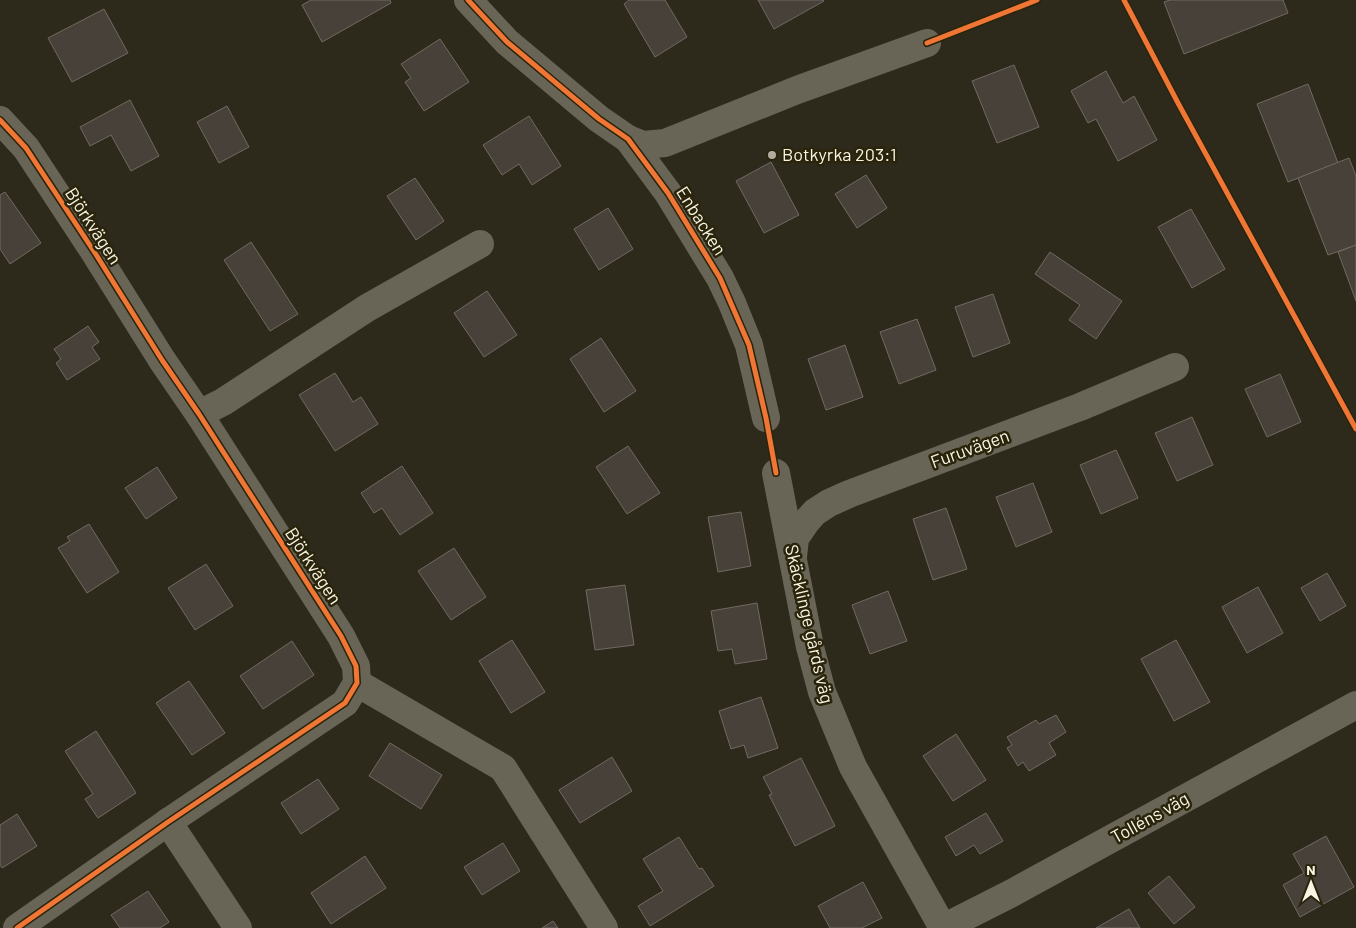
<svg xmlns="http://www.w3.org/2000/svg" width="1356" height="928" font-family="Barlow,sans-serif">
<rect width="100%" height="100%" fill="#2d2a1c"/>
<!-- building -->
<g fill="#48413a" stroke="#716962">
<polygon points="311,0 390,0 391,3 322,42 302,5"/>
<polygon points="629,0 665,0 687,37 655,57 624,4"/>
<polygon points="758,0 823,0 824,1 774,29"/>
<polygon points="1170,0 1283,0 1288,13 1184,54 1164,2"/>
<polygon points="104,9 128,53 72,82 48,38"/>
<polygon points="440,39 469,82 424,111 405,82 411,78 401,64"/>
<polygon points="1014,65 1039,127 997,143 972,81"/>
<polygon points="1106,71 1123,103 1134,96 1157,140 1118,161 1096,119 1088,123 1071,91"/>
<polygon points="1308,84 1338,163 1288,182 1257,104"/>
<polygon points="130,100 159,156 131,171 111,135 90,146 80,127"/>
<polygon points="227,106 249,147 219,163 197,122"/>
<polygon points="529,116 561,166 532,185 519,164 502,175 483,145"/>
<polygon points="1349,158 1356,176 1356,245 1328,255 1298,178"/>
<polygon points="771,162 799,215 764,233 736,181"/>
<polygon points="866,175 887,208 857,228 835,194"/>
<polygon points="415,178 444,221 416,240 387,196"/>
<polygon points="5,192 41,243 10,264 0,249 0,195"/>
<polygon points="608,208 633,249 599,270 574,229"/>
<polygon points="1191,209 1225,269 1192,288 1158,227"/>
<polygon points="251,242 298,314 270,331 224,260"/>
<polygon points="1356,245 1356,301 1338,252"/>
<polygon points="1050,252 1122,301 1096,339 1069,320 1080,305 1035,274"/>
<polygon points="487,291 517,335 484,357 454,313"/>
<polygon points="993,294 1010,343 973,357 955,307"/>
<polygon points="917,319 936,370 899,384 880,332"/>
<polygon points="88,326 99,342 92,347 100,359 67,380 56,363 61,359 54,349"/>
<polygon points="601,338 636,391 604,412 570,359"/>
<polygon points="845,345 863,397 826,410 808,359"/>
<polygon points="335,373 353,402 361,397 378,424 335,451 299,395"/>
<polygon points="1280,374 1301,422 1267,437 1245,389"/>
<polygon points="1192,417 1213,465 1177,481 1155,433"/>
<polygon points="628,446 660,493 627,514 596,467"/>
<polygon points="1116,450 1138,498 1101,514 1080,465"/>
<polygon points="402,466 433,513 400,535 382,508 374,513 361,493"/>
<polygon points="157,467 177,498 146,519 125,488"/>
<polygon points="1033,483 1052,532 1016,547 996,497"/>
<polygon points="946,508 967,569 933,580 913,519"/>
<polygon points="741,512 751,566 718,572 708,517"/>
<polygon points="89,524 119,572 87,593 58,548 70,541 67,537"/>
<polygon points="454,548 486,597 451,620 418,571"/>
<polygon points="206,564 233,606 195,630 168,588"/>
<polygon points="1327,573 1346,606 1320,621 1301,588"/>
<polygon points="625,585 634,645 595,650 586,590"/>
<polygon points="1258,587 1283,633 1247,653 1222,607"/>
<polygon points="888,591 907,641 870,654 852,605"/>
<polygon points="757,603 767,659 735,664 732,649 718,651 711,611"/>
<polygon points="512,640 545,692 511,713 479,661"/>
<polygon points="1176,640 1210,702 1174,721 1141,659"/>
<polygon points="292,641 314,675 263,709 240,676"/>
<polygon points="189,681 225,733 192,755 156,703"/>
<polygon points="761,697 778,748 748,758 744,745 731,749 719,711"/>
<polygon points="1056,715 1066,732 1049,743 1056,755 1029,771 1023,762 1018,766 1007,748 1012,745 1007,737 1036,720 1039,724"/>
<polygon points="96,731 136,793 98,818 85,799 93,794 65,751"/>
<polygon points="956,734 986,780 953,801 923,756"/>
<polygon points="390,743 442,775 421,809 369,776"/>
<polygon points="612,757 632,791 580,823 559,790"/>
<polygon points="801,758 835,826 795,846 769,795 772,794 763,777"/>
<polygon points="318,779 339,809 301,834 281,803"/>
<polygon points="986,813 1003,841 980,854 974,845 956,856 945,837"/>
<polygon points="17,814 37,846 2,868 0,865 0,825"/>
<polygon points="1326,836 1354,887 1300,917 1283,885 1304,873 1293,854"/>
<polygon points="679,837 699,869 702,868 714,886 650,926 638,906 663,891 643,859"/>
<polygon points="503,843 520,871 482,895 464,867"/>
<polygon points="365,856 386,888 331,924 311,893"/>
<polygon points="1169,876 1195,907 1174,924 1148,893"/>
<polygon points="863,882 882,918 862,928 830,928 818,906"/>
<polygon points="148,891 169,922 160,928 120,928 111,915"/>
<polygon points="1129,909 1140,928 1096,928"/>
<polygon points="553,921 558,928 542,928"/>
</g>
<g fill="none" stroke-linecap="round" stroke-linejoin="round">
<!-- minor -->
<g stroke="#686557" stroke-width="28">
<polyline points="468,0 507,42 599,119 628,139 668,193 720,278 732,303 749,345 766,418"/>
<polyline points="0,120 26,148 95,253 162,360 199,414 341,636 356,666 357,683 345,703 168,822 17,928"/>
<polyline points="628,139 643,145 665,143 797,90 927,43"/>
<polyline points="199,414 223,402 367,308 480,244"/>
<polyline points="776,473 810,647 822,692 853,767 943,928"/>
<polyline points="793,557 795,538 806,522 815,512 829,503 849,494 1080,407 1175,367"/>
<polyline points="357,683 503,768 604,928"/>
<polyline points="168,822 238,928"/>
<polyline points="943,928 1012,893 1356,705"/>
</g>
<defs>
<g id="cycleway">
<polyline points="468,0 507,42 599,119 628,139 668,193 720,278 749,345 766,418 776,473"/>
<polyline points="1124,0 1178,103 1356,429"/>
<polyline points="927,43 1037,0"/>
<polyline points="0,120 26,148 95,253 162,360 199,414 341,636 356,666 357,683 345,703 168,822 17,928"/>
</g>
</defs>
<!-- cycleway casing -->
<use href="#cycleway" stroke="#2a240b" stroke-width="8"/>
<!-- cycleway -->
<use href="#cycleway" stroke="#f07635" stroke-width="5"/>
</g>
<!-- markers -->
<circle fill="#b1ae9f" stroke="#2a240b" stroke-width="2" cx="772" cy="155" r="5"/>
<g text-anchor="middle" stroke-width="5" stroke-linejoin="round" paint-order="stroke">
<!-- poi labels -->
<g font-size="18" fill="#f8f5e5" stroke="#2a240b" text-anchor="start">
<text x="782" y="161">Botkyrka 203:1</text>
</g>
<!-- street labels -->
<g font-size="18" fill="#f8f5e5" stroke="#2a240b">
<text transform="translate(701 221) rotate(58)" y="6">Enbacken</text>
<text transform="translate(93 226) rotate(57)" y="6">Björkvägen</text>
<text transform="translate(970 449) rotate(-20)" y="6">Furuvägen</text>
<text transform="translate(313 566) rotate(57)" y="6">Björkvägen</text>
<text transform="translate(809 624) rotate(77)" y="6">Skäcklinge gårds väg</text>
<text transform="translate(1150 818) rotate(-29)" y="6">Tolléns väg</text>
</g>
</g>
<!-- north arrow -->
<g transform="translate(1311 883)" stroke="#2a240b" stroke-width="4" paint-order="stroke">
<path d="M0-4L9 19L0 12L-9 19Z" fill="#f8f5e5"/>
<text y="-8" font-size="14" font-weight="bold" text-anchor="middle" fill="#f8f5e5">N</text>
</g>
</svg>
